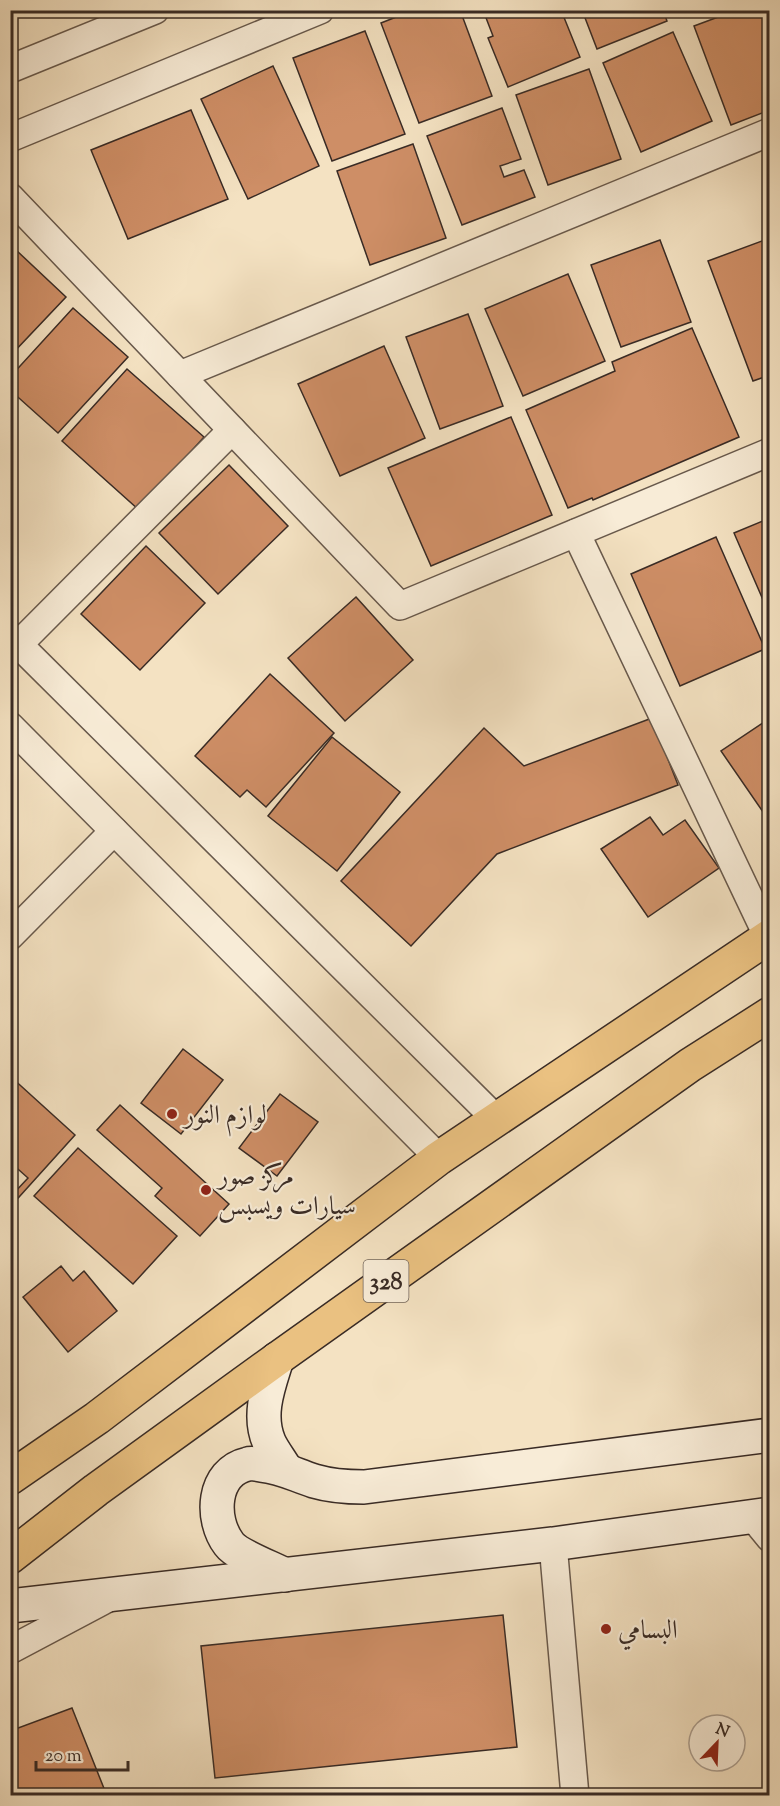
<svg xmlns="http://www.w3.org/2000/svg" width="780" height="1806" font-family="'Sorts Mill Goudy',Amiri,serif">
<rect width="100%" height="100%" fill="#f4e2c2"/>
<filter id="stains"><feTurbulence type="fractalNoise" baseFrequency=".00333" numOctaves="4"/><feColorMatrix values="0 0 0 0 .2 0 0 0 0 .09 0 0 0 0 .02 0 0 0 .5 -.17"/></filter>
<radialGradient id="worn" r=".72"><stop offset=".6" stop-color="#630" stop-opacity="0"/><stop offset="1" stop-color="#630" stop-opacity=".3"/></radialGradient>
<!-- building -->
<g fill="#ce8e66" stroke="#392b25" stroke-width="1.5">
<polygon points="414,10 460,10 492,96 419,123 381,23"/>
<polygon points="483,10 561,10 580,57 508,87 488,38 493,36"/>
<polygon points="582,10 663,10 667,21 597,49"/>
<polygon points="685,10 701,10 688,16"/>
<polygon points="737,10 770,10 770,110 731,125 694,26"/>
<polygon points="365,31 405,134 332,161 293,58"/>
<polygon points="673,32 712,121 641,152 603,63"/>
<polygon points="273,66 319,166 248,199 201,99"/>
<polygon points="589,69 621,159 548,185 516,95"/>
<polygon points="502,108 521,159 500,166 504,177 524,170 535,197 462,225 427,136"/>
<polygon points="191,110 228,199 128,239 91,150"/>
<polygon points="413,144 446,238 370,265 337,171"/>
<polygon points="770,238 770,375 753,381 708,261"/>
<polygon points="660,240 691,322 621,347 591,265"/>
<polygon points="16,250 66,297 10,356 10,256"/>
<polygon points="568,274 605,361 523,396 485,309"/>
<polygon points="73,308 128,357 58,433 10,390 10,377"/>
<polygon points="468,314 503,406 440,429 406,337"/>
<polygon points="692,328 739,437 593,500 592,498 568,508 526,410 615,371 612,362"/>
<polygon points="384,346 425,438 340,476 298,384"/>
<polygon points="127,369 204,437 139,510 62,441"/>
<polygon points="511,417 552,515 431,566 388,468"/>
<polygon points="229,465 288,526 218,594 159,533"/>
<polygon points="770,518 770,616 734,533"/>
<polygon points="716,537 765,649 680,686 631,574"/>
<polygon points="146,546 205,603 140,670 81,614"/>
<polygon points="356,597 413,660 345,721 288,658"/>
<polygon points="270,674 334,733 266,807 247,790 240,797 195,756"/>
<polygon points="652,718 678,785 497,854 411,946 341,881 484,728 524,766"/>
<polygon points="770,718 770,822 721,751"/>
<polygon points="332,737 400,792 337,871 268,816"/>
<polygon points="650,817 663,835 685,820 719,868 648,917 601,849"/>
<polygon points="183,1049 223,1080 181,1134 141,1103"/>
<polygon points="10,1076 75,1135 10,1207 10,1192 13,1194 28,1178 10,1162"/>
<polygon points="280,1094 318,1122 277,1176 239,1148"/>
<polygon points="120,1105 229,1204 200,1236 155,1196 162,1188 97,1130"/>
<polygon points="78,1148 177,1236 133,1284 34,1196"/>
<polygon points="61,1266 73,1281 84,1271 117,1311 68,1352 23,1297"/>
<polygon points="503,1615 517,1747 215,1778 201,1646"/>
<polygon points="72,1708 107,1796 17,1796 10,1779 10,1731"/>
</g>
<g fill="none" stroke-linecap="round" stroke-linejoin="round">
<defs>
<g id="street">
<polyline points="10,69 155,10"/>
<polyline points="10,138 320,10"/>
<polyline points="10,197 400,606 770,452"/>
<polyline points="180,375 770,132"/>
<polyline points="576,533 768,937"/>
<polyline points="10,636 496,1119"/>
<polyline points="19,644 232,430"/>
<polyline points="10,726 439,1158"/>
<polyline points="10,936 114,831"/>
<polyline points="752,1516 770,1538"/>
<polyline points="553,1544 575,1796"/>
<polyline points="10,1650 110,1597"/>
</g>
<g id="secondary">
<path d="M277 1359C269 1385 257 1414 269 1442 273 1451 281 1461 286 1470"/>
<path d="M285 1575C272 1568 237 1555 229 1544 210 1519 212 1472 248 1464 251 1463 257 1464 261 1465 282 1467 295 1475 314 1481 331 1486 347 1487 364 1487L770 1435"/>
<polyline points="10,1606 553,1544 770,1514"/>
</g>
<g id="primary">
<polyline points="10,1478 97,1418 439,1158 770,936"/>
<polyline points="10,1557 96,1490 277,1359 690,1065 770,1014"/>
</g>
</defs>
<!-- street casing -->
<use href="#street" stroke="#68594c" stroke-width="30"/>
<!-- secondary casing -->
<use href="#secondary" stroke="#392b25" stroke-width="36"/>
<!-- primary casing -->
<use href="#primary" stroke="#392b25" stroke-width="36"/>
<!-- street -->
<use href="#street" stroke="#f8ecd7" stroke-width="27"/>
<!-- secondary -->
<use href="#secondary" stroke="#f8ecd7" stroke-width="33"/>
<!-- primary -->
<use href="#primary" stroke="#eac181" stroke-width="33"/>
</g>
<!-- markers -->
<g fill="#8f2418" stroke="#f8ecd7" stroke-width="2">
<circle cx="172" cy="1114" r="6"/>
<circle cx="206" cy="1190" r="6"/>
<circle cx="606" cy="1629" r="6"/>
</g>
<g text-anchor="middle" stroke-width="4.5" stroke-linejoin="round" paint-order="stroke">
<!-- shield labels -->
<rect fill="#f8ecd7" stroke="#72655a" stroke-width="1.5" x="363.5" y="1260" width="45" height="42" rx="4.5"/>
<g font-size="24" font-weight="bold" fill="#392b25">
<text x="386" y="1289">328</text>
</g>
<!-- poi labels -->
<g font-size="26" fill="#392b25" stroke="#f8ecd7" text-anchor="start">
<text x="184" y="1123">لوازم النور</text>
<text x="218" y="1184">مركز صور<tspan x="218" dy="30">سيارات ويسبس</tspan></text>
<text x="618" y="1638">البسامي</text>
</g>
</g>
<!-- margin -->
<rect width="780" height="1806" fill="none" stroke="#f4e2c2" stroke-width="36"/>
<rect x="12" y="12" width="756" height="1782" fill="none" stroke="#392b25" stroke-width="3"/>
<rect x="18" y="18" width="744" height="1770" fill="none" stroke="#392b25" stroke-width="1.5"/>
<!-- north arrow -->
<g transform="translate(717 1743) rotate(23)"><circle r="28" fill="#f8ecd7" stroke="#ac9f90" stroke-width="1.5"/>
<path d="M0-4.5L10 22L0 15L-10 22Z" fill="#8f2418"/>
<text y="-9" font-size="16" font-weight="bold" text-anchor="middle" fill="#392b25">N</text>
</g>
<!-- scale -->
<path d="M36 1761v9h92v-9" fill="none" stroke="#392b25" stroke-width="3"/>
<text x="45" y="1761" font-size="18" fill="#392b25" stroke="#f8ecd7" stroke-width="4.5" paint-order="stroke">20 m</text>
<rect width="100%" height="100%" filter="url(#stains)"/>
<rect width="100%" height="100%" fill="url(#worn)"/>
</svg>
